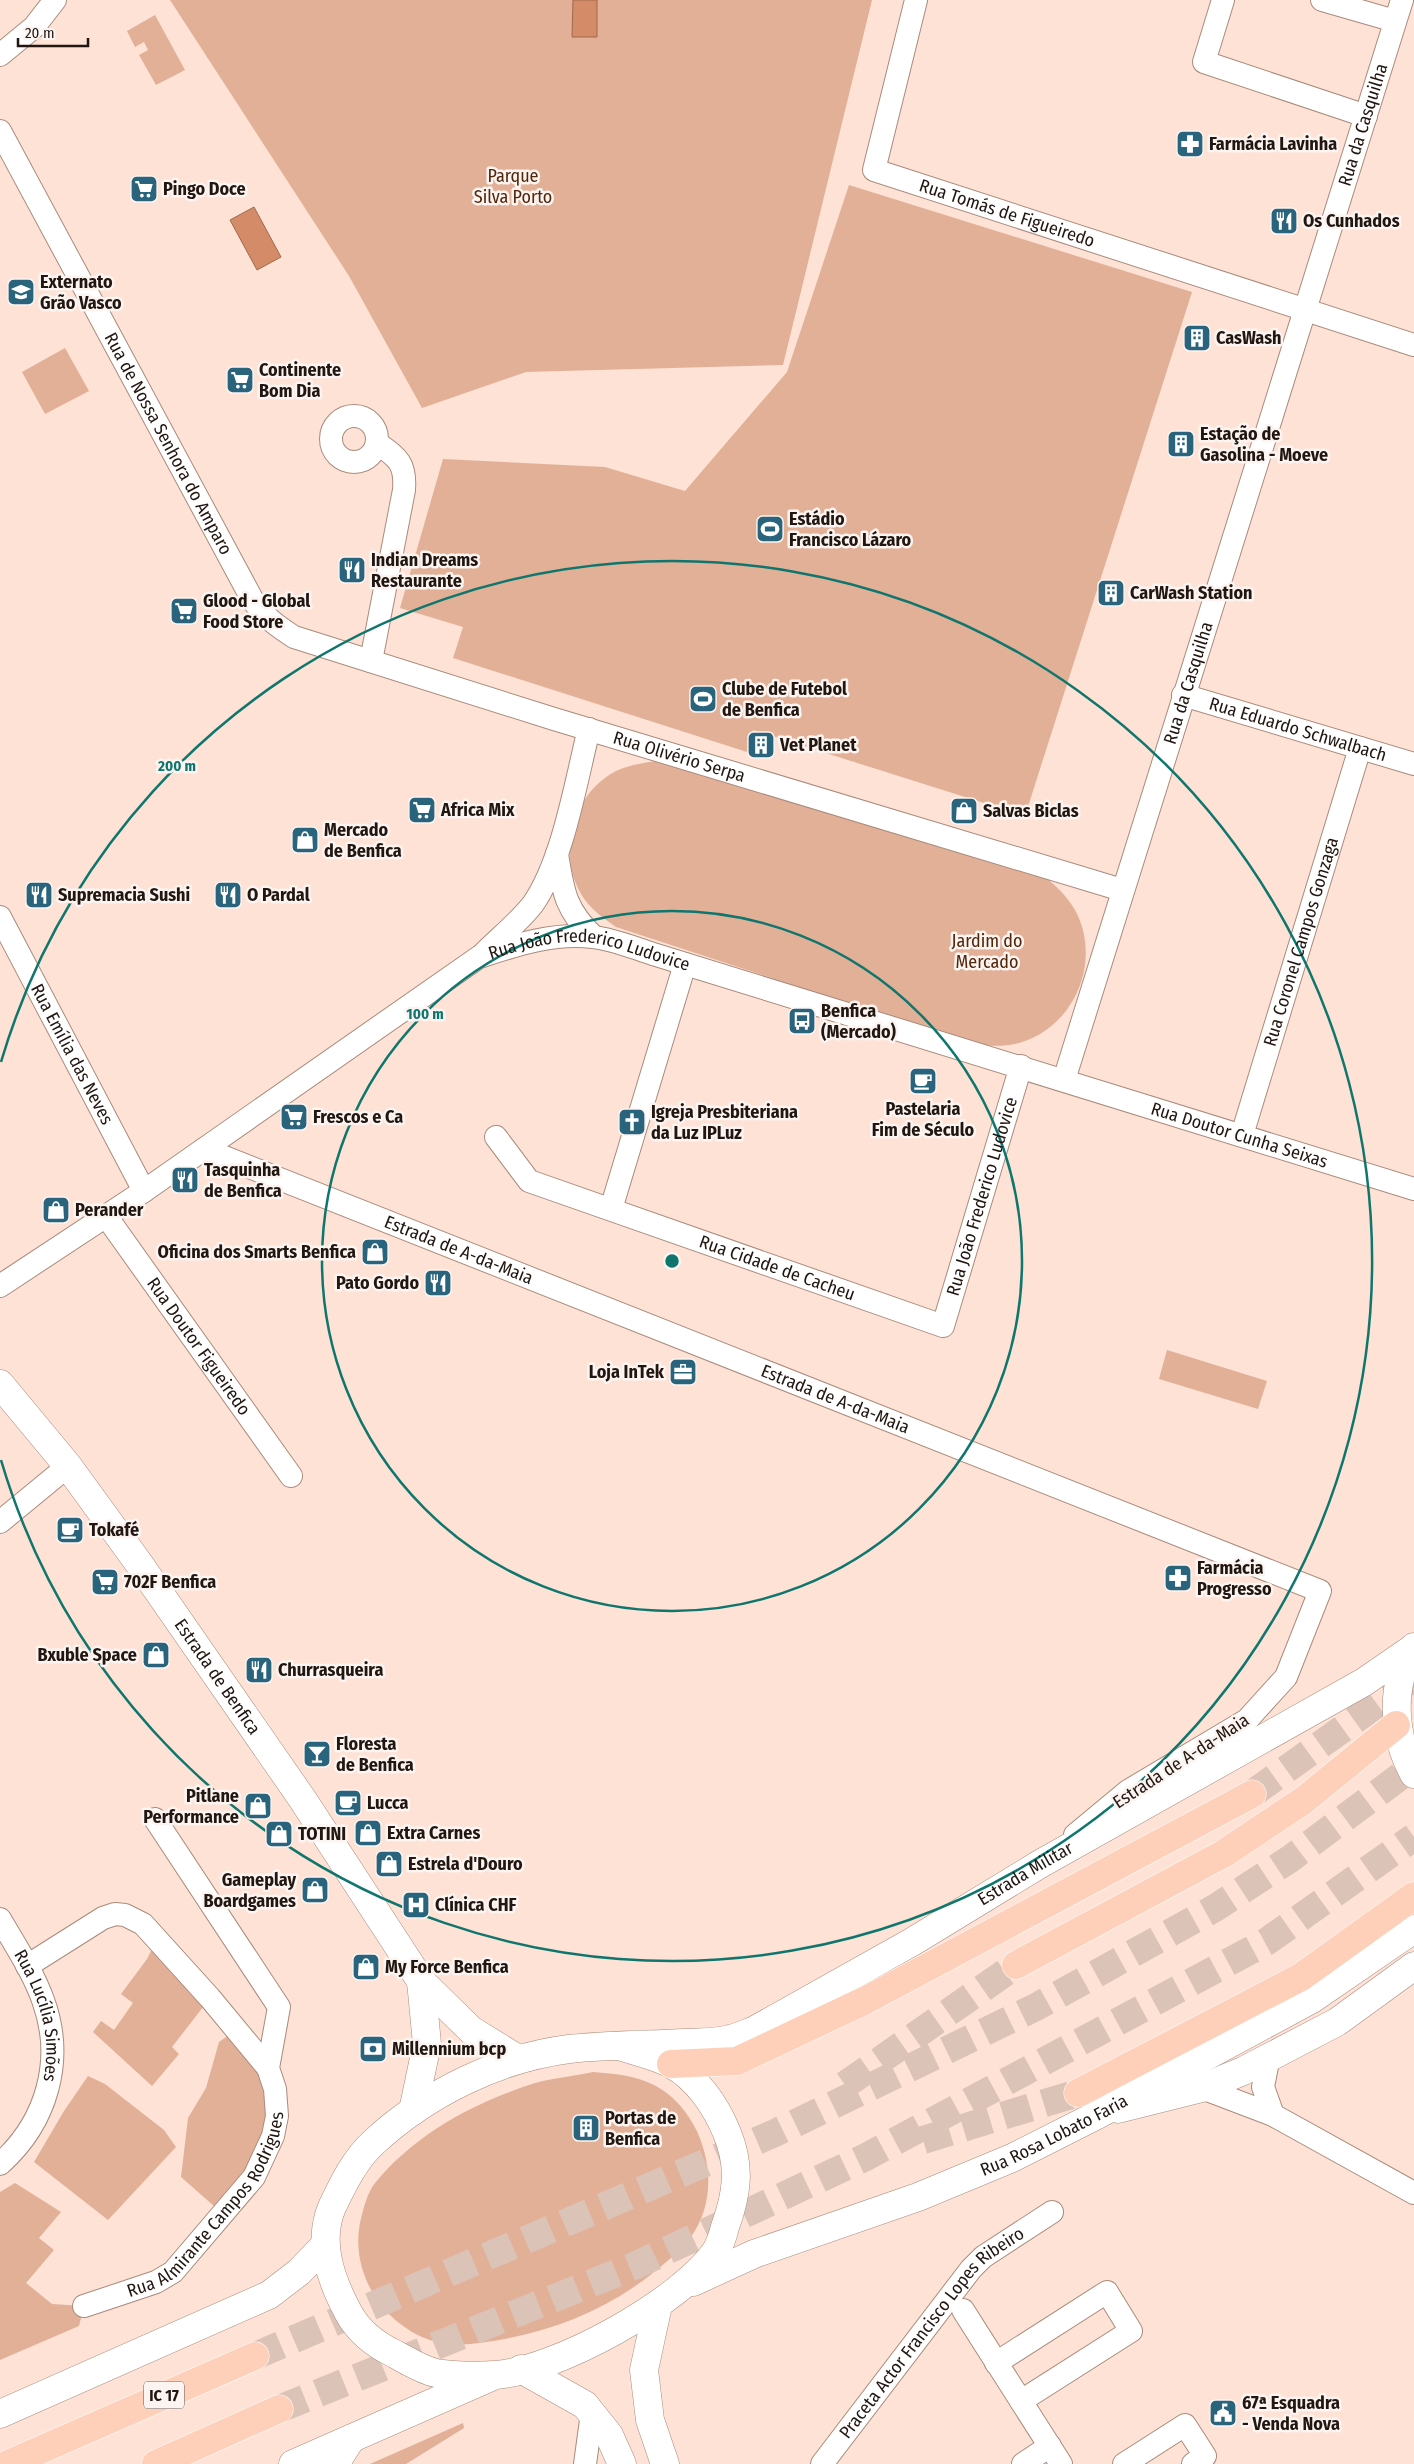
<svg xmlns="http://www.w3.org/2000/svg" width="1414" height="2464" font-family="'Fira Sans Condensed',sans-serif">
<rect width="100%" height="100%" fill="#fde2d5"/>
<!-- green -->
<g fill="#e2b097">
<polygon points="170,0 872,0 783,365 526,372 422,408 349,276"/>
<polygon points="155,15 185,70 156,85 139,55 148,50 144,42 135,47 127,31"/>
<polygon points="849,185 1192,292 1025,816 753,730 747,752 453,658 463,627 400,608 443,459 605,467 685,491 787,372"/>
<polygon points="65,348 89,391 45,414 22,372"/>
<path d="M657 761 1044 876C1056 886 1067 896 1075 910 1102 959 1076 1025 1022 1042 1007 1047 992 1046 976 1045L616 927C605 919 593 911 585 900 555 858 571 794 616 771 629 765 643 763 657 761Z"/>
<polygon points="1167,1350 1267,1381 1258,1409 1159,1379"/>
<polygon points="157,1939 210,1998 172,2047 179,2054 152,2086 93,2032 101,2021 114,2030 133,2003 121,1994 147,1959"/>
<polygon points="236,2030 268,2068 277,2116 223,2214 181,2177 188,2118 206,2088 219,2042"/>
<path d="M593 2072C615 2074 634 2075 654 2085 706 2112 726 2191 690 2238 682 2249 670 2259 659 2268 609 2310 550 2333 486 2342 468 2345 451 2346 433 2341 384 2326 350 2274 360 2223 363 2210 367 2193 375 2183 416 2133 475 2102 535 2083 553 2078 574 2076 593 2072Z"/>
<polygon points="88,2076 105,2084 164,2130 176,2147 108,2220 34,2162 64,2111"/>
<polygon points="15,2183 61,2212 39,2238 54,2250 26,2283 52,2304 84,2306 79,2326 0,2360 0,2192"/>
<polygon points="463,2423 464,2428 406,2464 370,2464"/>
</g>
<!-- water -->
<g fill="#d38c67" stroke="#9e694d">
<polygon points="573,0 597,0 597,37 572,37"/>
<polygon points="254,207 281,257 257,270 230,220"/>
</g>
<g fill="none" stroke-linecap="round" stroke-linejoin="round">
<!-- trunk-tunnel -->
<g stroke="#dcc3b7" stroke-width="28" stroke-dasharray="28 14" stroke-linecap="butt">
<polyline points="1252,1794 1413,1678"/>
<polyline points="845,2085 1016,1965"/>
<polyline points="923,2140 1078,2093"/>
<polyline points="255,2356 775,2133 1036,2007 1215,1908 1290,1859 1414,1766"/>
<polyline points="279,2409 634,2266 866,2157 1266,1942 1414,1837"/>
</g>
<defs>
<g id="minor">
<path id="s1" d="M916 0 874 170 1414 345"/>
<polyline points="1223,0 1204,62 1366,116"/>
<polyline points="1322,0 1395,21"/>
<polyline points="0,55 34,27 55,0"/>
<path id="s2" d="M0 131 252 599C263 616 277 626 294 637L554 719 1122 890"/>
<circle cx="354" cy="439" r="23"/>
<path d="M371 661 404 490C406 463 398 458 377 443"/>
<path id="s3" d="M1183 695 1414 764"/>
<path d="M557 854C563 891 565 910 594 937"/>
<path id="s4" d="M0 917 144 1191"/>
<path d="M484 953C500 937 519 922 533 904 563 861 576 781 589 729"/>
<path id="s5" d="M1064 1080 1402 0"/>
<path id="s6" d="M1242 1135 1360 748"/>
<path id="s7" d="M496 1137 529 1181 943 1326 1021 1066"/>
<path id="s8" d="M204 1149 1320 1591 1286 1677 1247 1720 1128 1791 1075 1835"/>
<polyline points="611,1209 685,964"/>
<path id="s9" d="M106 1216 291 1476"/>
<path id="s10" d="M0 1286 144 1191 479 957C516 945 554 932 593 937 613 939 634 948 653 954L1414 1189"/>
<polyline points="0,1522 68,1466"/>
<path id="s11" d="M0 1919C15 1945 33 1972 43 2000 65 2060 47 2122 0 2164"/>
<polyline points="27,1966 103,1918 115,1914 125,1915 143,1924 210,1998 268,2068"/>
<polyline points="1269,2056 1263,2087 1273,2115"/>
<polyline points="1202,2088 1273,2115 1414,2193"/>
<path id="s12" d="M84 2306 156 2282 173 2272 254 2177 273 2136 277 2116 275 2089 268 2068 279 2007 155 1819"/>
<polyline points="963,2310 1061,2464"/>
<polyline points="996,2363 1107,2292 1131,2331 1021,2401"/>
<polyline points="585,2464 592,2413"/>
<path id="s13" d="M822 2464 971 2269 983 2257 1052 2212"/>
<polyline points="1023,2464 1050,2446"/>
<polyline points="1124,2464 1185,2425 1205,2456 1193,2464"/>
</g>
<g id="tertiary">
<path id="s14" d="M0 1384 68 1466 140 1565 303 1800 421 1981 471 2030 518 2059"/>
<polyline points="1118,2109 1202,2088 1243,2071 1337,2022 1414,1966"/>
<polyline points="413,2111 427,2044 421,1981"/>
<polyline points="335,2464 351,2439"/>
</g>
<g id="secondary">
<path d="M1414 1647C1389 1685 1393 1736 1414 1774"/>
<path id="s15" d="M622 2047C638 2052 656 2056 671 2064 697 2078 716 2106 727 2133 741 2167 737 2194 725 2227 723 2235 720 2244 716 2251 681 2302 556 2371 495 2375 477 2376 454 2376 436 2373 422 2370 408 2361 395 2354 376 2345 358 2331 348 2312 331 2280 317 2242 332 2207 343 2184 355 2159 374 2142 426 2094 498 2058 569 2049 607 2045 647 2045 685 2043 700 2042 717 2043 730 2039 739 2037 747 2033 755 2030L912 1942 1040 1864 1364 1682 1412 1649"/>
<path id="s16" d="M693 2282 754 2254 918 2197 1012 2158 1101 2113 1312 1999 1414 1929"/>
<polyline points="658,2305 644,2370 650,2420 665,2464"/>
<polyline points="521,2369 585,2405 609,2435 622,2464"/>
<polyline points="0,2414 269,2295 299,2272 325,2245"/>
<polyline points="293,2464 491,2377"/>
</g>
<g id="trunk">
<polyline points="1016,1965 1223,1854 1304,1800 1396,1725"/>
<polyline points="671,2064 737,2061 866,2000 1252,1794"/>
<polyline points="1078,2093 1301,1977 1414,1896"/>
<polyline points="8,2464 255,2356"/>
<polyline points="156,2464 279,2409"/>
</g>
</defs>
<!-- minor casing -->
<use href="#minor" stroke="#a98b7c" stroke-width="24"/>
<!-- tertiary casing -->
<use href="#tertiary" stroke="#a98b7c" stroke-width="29"/>
<!-- secondary casing -->
<use href="#secondary" stroke="#a98b7c" stroke-width="29"/>
<!-- trunk casing -->
<use href="#trunk" stroke="#fff" stroke-width="29"/>
<!-- minor -->
<use href="#minor" stroke="#fff" stroke-width="22"/>
<!-- tertiary -->
<use href="#tertiary" stroke="#fff" stroke-width="28"/>
<!-- secondary -->
<use href="#secondary" stroke="#fff" stroke-width="28"/>
<!-- trunk -->
<use href="#trunk" stroke="#fed0ba" stroke-width="28"/>
</g>
<!-- distance rings -->
<g fill="none" stroke="#0f766e" stroke-width="2.5">
<circle cx="672" cy="1261" r="350"/>
<path d="M1 1062A700 700 0 1 1 1 1460"/>
</g>
<!-- icons -->
<defs>
<symbol id="pharmacy-square" viewBox="-11 -11 22 22"><rect x="-9" y="-9" width="18" height="18" rx="4" fill="#29647c" stroke="#fbf4f1"/><path d="M-2-6h4v4h4v4h-4v4h-4v-4h-4v-4h4Z" fill="#fff"/></symbol>
<symbol id="supermarket-square" viewBox="-11 -11 22 22"><rect x="-9" y="-9" width="18" height="18" rx="4" fill="#29647c" stroke="#fbf4f1"/><path d="M-6-5.5h2.5l.6 2H6L4.5 2H-2.5L-4.4-4H-6ZM-1.5 3.2a1.3 1.3 0 1 0 .1 0ZM3 3.2a1.3 1.3 0 1 0 .1 0Z" fill="#fff"/></symbol>
<symbol id="restaurant-square" viewBox="-11 -11 22 22"><rect x="-9" y="-9" width="18" height="18" rx="4" fill="#29647c" stroke="#fbf4f1"/><path d="M-5-6h1v4h1v-4h1v4h1v-4h1v5L-1.5 .5V6h-2V.5L-5-1ZM5-6V6H3V1.5H1.5Q1.5-4 5-6Z" fill="#fff"/></symbol>
<symbol id="school-square" viewBox="-11 -11 22 22"><rect x="-9" y="-9" width="18" height="18" rx="4" fill="#29647c" stroke="#fbf4f1"/><path d="M0-5L7-2L0 1L-7-2ZM-4 1L0 2.5L4 1V4Q0 6-4 4Z" fill="#fff"/></symbol>
<symbol id="building-square" viewBox="-11 -11 22 22"><rect x="-9" y="-9" width="18" height="18" rx="4" fill="#29647c" stroke="#fbf4f1"/><path d="M-4-6H4V6H1V3H-1V6H-4ZM-2.5-4.3h1.7v1.8h-1.7ZM.8-4.3h1.7v1.8H.8ZM-2.5-1h1.7V.8h-1.7ZM.8-1h1.7V.8H.8Z" fill="#fff"/></symbol>
<symbol id="stadium-square" viewBox="-11 -11 22 22"><rect x="-9" y="-9" width="18" height="18" rx="4" fill="#29647c" stroke="#fbf4f1"/><path d="M0-5a6.5 5 0 1 0 0 10a6.5 5 0 1 0 0-10ZM-3.5-1.8h7v3.6h-7Z" fill="#fff"/></symbol>
<symbol id="shop-square" viewBox="-11 -11 22 22"><rect x="-9" y="-9" width="18" height="18" rx="4" fill="#29647c" stroke="#fbf4f1"/><path d="M-5-2.5h2.3a2.7 3.5 0 0 1 5.4 0H5L5.5 6h-11ZM-1.5-2.5h3a1.5 2.3 0 0 0-3 0Z" fill="#fff"/></symbol>
<symbol id="bus-square" viewBox="-11 -11 22 22"><rect x="-9" y="-9" width="18" height="18" rx="4" fill="#29647c" stroke="#fbf4f1"/><path d="M-5-6H5V4H4V6H2V4H-2V6H-4V4H-5ZM-3.5-4V0h7V-4ZM-3.5 1.2v1.5H-2V1.2ZM2 1.2v1.5H3.5V1.2Z" fill="#fff"/></symbol>
<symbol id="cafe-square" viewBox="-11 -11 22 22"><rect x="-9" y="-9" width="18" height="18" rx="4" fill="#29647c" stroke="#fbf4f1"/><path d="M-5.5-4.5H6V0H3Q3 3.5 0 3.5H-2.5Q-5.5 3.5-5.5 0ZM3-3.2v2h1.7v-2ZM-6 4.5H4V6H-6Z" fill="#fff"/></symbol>
<symbol id="church-square" viewBox="-11 -11 22 22"><rect x="-9" y="-9" width="18" height="18" rx="4" fill="#29647c" stroke="#fbf4f1"/><path d="M-1.2-6h2.4v3.5h3.3v2.4h-3.3V6h-2.4V-.1h-3.3v-2.4h3.3Z" fill="#fff"/></symbol>
<symbol id="office-square" viewBox="-11 -11 22 22"><rect x="-9" y="-9" width="18" height="18" rx="4" fill="#29647c" stroke="#fbf4f1"/><path d="M-6-3h4V-5.5h4V-3h4V5H-6ZM-1-4.5V-3h2v-1.5ZM-6 0V1H6V0Z" fill="#fff"/></symbol>
<symbol id="bar-square" viewBox="-11 -11 22 22"><rect x="-9" y="-9" width="18" height="18" rx="4" fill="#29647c" stroke="#fbf4f1"/><path d="M-6-5H6L.8 .8V4.5H3.5V6h-7V4.5H-.8V.8Z" fill="#fff"/></symbol>
<symbol id="hospital-square" viewBox="-11 -11 22 22"><rect x="-9" y="-9" width="18" height="18" rx="4" fill="#29647c" stroke="#fbf4f1"/><path d="M-5-5h3v3.5h4V-5h3V5h-3V1.5h-4V5h-3Z" fill="#fff"/></symbol>
<symbol id="bank-square" viewBox="-11 -11 22 22"><rect x="-9" y="-9" width="18" height="18" rx="4" fill="#29647c" stroke="#fbf4f1"/><path d="M-6-4H6V4H-6ZM0-2.3a2.3 2.3 0 1 0 0 4.6a2.3 2.3 0 1 0 0-4.6Z" fill="#fff"/></symbol>
<symbol id="civic-square" viewBox="-11 -11 22 22"><rect x="-9" y="-9" width="18" height="18" rx="4" fill="#29647c" stroke="#fbf4f1"/><path d="M-.6-6.5H3V-4.5H.6V-3L4-1V1h2V6H-6V1h2V-1L-.6-3ZM-1.2 2.5V6h2.4V2.5Z" fill="#fff"/></symbol>
</defs>
<g fill-rule="evenodd">
<use href="#pharmacy-square" x="1174" y="128" width="32" height="32"/>
<use href="#supermarket-square" x="128" y="173" width="32" height="32"/>
<use href="#restaurant-square" x="1268" y="205" width="32" height="32"/>
<use href="#school-square" x="5" y="276" width="32" height="32"/>
<use href="#building-square" x="1181" y="322" width="32" height="32"/>
<use href="#supermarket-square" x="224" y="364" width="32" height="32"/>
<use href="#building-square" x="1165" y="428" width="32" height="32"/>
<use href="#stadium-square" x="754" y="513" width="32" height="32"/>
<use href="#restaurant-square" x="336" y="554" width="32" height="32"/>
<use href="#building-square" x="1095" y="577" width="32" height="32"/>
<use href="#supermarket-square" x="168" y="595" width="32" height="32"/>
<use href="#stadium-square" x="687" y="683" width="32" height="32"/>
<use href="#building-square" x="745" y="729" width="32" height="32"/>
<use href="#supermarket-square" x="406" y="794" width="32" height="32"/>
<use href="#shop-square" x="948" y="795" width="32" height="32"/>
<use href="#shop-square" x="289" y="824" width="32" height="32"/>
<use href="#restaurant-square" x="23" y="879" width="32" height="32"/>
<use href="#restaurant-square" x="212" y="879" width="32" height="32"/>
<use href="#bus-square" x="786" y="1005" width="32" height="32"/>
<use href="#cafe-square" x="907" y="1065" width="32" height="32"/>
<use href="#supermarket-square" x="278" y="1101" width="32" height="32"/>
<use href="#church-square" x="616" y="1106" width="32" height="32"/>
<use href="#restaurant-square" x="169" y="1164" width="32" height="32"/>
<use href="#shop-square" x="40" y="1194" width="32" height="32"/>
<use href="#shop-square" x="359" y="1236" width="32" height="32"/>
<use href="#restaurant-square" x="422" y="1267" width="32" height="32"/>
<use href="#office-square" x="667" y="1356" width="32" height="32"/>
<use href="#cafe-square" x="54" y="1514" width="32" height="32"/>
<use href="#pharmacy-square" x="1162" y="1562" width="32" height="32"/>
<use href="#supermarket-square" x="89" y="1566" width="32" height="32"/>
<use href="#shop-square" x="140" y="1639" width="32" height="32"/>
<use href="#restaurant-square" x="243" y="1654" width="32" height="32"/>
<use href="#bar-square" x="301" y="1738" width="32" height="32"/>
<use href="#cafe-square" x="332" y="1787" width="32" height="32"/>
<use href="#shop-square" x="242" y="1790" width="32" height="32"/>
<use href="#shop-square" x="352" y="1817" width="32" height="32"/>
<use href="#shop-square" x="263" y="1818" width="32" height="32"/>
<use href="#shop-square" x="373" y="1848" width="32" height="32"/>
<use href="#shop-square" x="299" y="1874" width="32" height="32"/>
<use href="#hospital-square" x="400" y="1889" width="32" height="32"/>
<use href="#shop-square" x="350" y="1951" width="32" height="32"/>
<use href="#bank-square" x="357" y="2033" width="32" height="32"/>
<use href="#building-square" x="570" y="2112" width="32" height="32"/>
<use href="#civic-square" x="1207" y="2397" width="32" height="32"/>
</g>
<g text-anchor="middle" stroke-width="5" stroke-linejoin="round" paint-order="stroke">
<!-- shield labels -->
<rect fill="#fbf4f1" stroke="#625954" stroke-width="1" x="144" y="2381.5" width="40" height="27" rx="4"/>
<g font-size="16" font-weight="bold" fill="#211610">
<text x="164" y="2401">IC 17</text>
</g>
<!-- street labels -->
<g font-size="18" fill="#211610" stroke="#fbf4f1">
<text dy="6" stroke="none"><textPath href="#s5" startOffset="1001">Rua da Casquilha</textPath></text>
<text dy="6" stroke="none"><textPath href="#s1" startOffset="315">Rua Tomás de Figueiredo</textPath></text>
<text dy="6" stroke="none"><textPath href="#s2" startOffset="355">Rua de Nossa Senhora do Amparo</textPath></text>
<text dy="6" stroke="none"><textPath href="#s5" startOffset="416">Rua da Casquilha</textPath></text>
<text dy="6" stroke="none"><textPath href="#s3" startOffset="120">Rua Eduardo Schwalbach</textPath></text>
<text dy="6" stroke="none"><textPath href="#s2" startOffset="992">Rua Olivério Serpa</textPath></text>
<text dy="6" stroke="none"><textPath href="#s6" startOffset="202">Rua Coronel Campos Gonzaga</textPath></text>
<text dy="6" stroke="none"><textPath href="#s10" startOffset="695">Rua João Frederico Ludovice</textPath></text>
<text dy="6" stroke="none"><textPath href="#s4" startOffset="155">Rua Emília das Neves</textPath></text>
<text dy="6" stroke="none"><textPath href="#s10" startOffset="1374">Rua Doutor Cunha Seixas</textPath></text>
<text dy="6" stroke="none"><textPath href="#s7" startOffset="629">Rua João Frederico Ludovice</textPath></text>
<text dy="6" stroke="none"><textPath href="#s8" startOffset="274">Estrada de A-da-Maia</textPath></text>
<text dy="6" stroke="none"><textPath href="#s7" startOffset="318">Rua Cidade de Cacheu</textPath></text>
<text dy="6" stroke="none"><textPath href="#s9" startOffset="160">Rua Doutor Figueiredo</textPath></text>
<text dy="6" stroke="none"><textPath href="#s8" startOffset="679">Estrada de A-da-Maia</textPath></text>
<text dy="6" stroke="none"><textPath href="#s14" startOffset="365">Estrada de Benfica</textPath></text>
<text transform="translate(1181 1761) rotate(-33)" y="6">Estrada de A-da-Maia</text>
<text dy="6" stroke="none"><textPath href="#s15" startOffset="1599">Estrada Militar</textPath></text>
<text dy="6" stroke="none"><textPath href="#s11" startOffset="106">Rua Lucília Simões</textPath></text>
<text dy="6" stroke="none"><textPath href="#s16" startOffset="390">Rua Rosa Lobato Faria</textPath></text>
<text dy="6" stroke="none"><textPath href="#s12" startOffset="168">Rua Almirante Campos Rodrigues</textPath></text>
<text dy="6" stroke="none"><textPath href="#s13" startOffset="172">Praceta Actor Francisco Lopes Ribeiro</textPath></text>
</g>
<!-- poi labels -->
<g font-size="18" font-weight="bold" fill="#211610" stroke="#fbf4f1" text-anchor="start">
<text x="1209" y="150">Farmácia Lavinha</text>
<text x="163" y="195">Pingo Doce</text>
<text x="1303" y="227">Os Cunhados</text>
<text x="40" y="288">Externato<tspan x="40" dy="21">Grão Vasco</tspan></text>
<text x="1216" y="344">CasWash</text>
<text x="259" y="376">Continente<tspan x="259" dy="21">Bom Dia</tspan></text>
<text x="1200" y="440">Estação de<tspan x="1200" dy="21">Gasolina - Moeve</tspan></text>
<text x="789" y="525">Estádio<tspan x="789" dy="21">Francisco Lázaro</tspan></text>
<text x="371" y="566">Indian Dreams<tspan x="371" dy="21">Restaurante</tspan></text>
<text x="1130" y="599">CarWash Station</text>
<text x="203" y="607">Glood - Global<tspan x="203" dy="21">Food Store</tspan></text>
<text x="722" y="695">Clube de Futebol<tspan x="722" dy="21">de Benfica</tspan></text>
<text x="780" y="751">Vet Planet</text>
<text x="441" y="816">Africa Mix</text>
<text x="983" y="817">Salvas Biclas</text>
<text x="324" y="836">Mercado<tspan x="324" dy="21">de Benfica</tspan></text>
<text x="58" y="901">Supremacia Sushi</text>
<text x="247" y="901">O Pardal</text>
<text x="821" y="1017">Benfica<tspan x="821" dy="21">(Mercado)</tspan></text>
<text x="923" y="1115" text-anchor="middle">Pastelaria<tspan x="923" dy="21">Fim de Século</tspan></text>
<text x="651" y="1118">Igreja Presbiteriana<tspan x="651" dy="21">da Luz IPLuz</tspan></text>
<text x="313" y="1123">Frescos e Ca</text>
<text x="204" y="1176">Tasquinha<tspan x="204" dy="21">de Benfica</tspan></text>
<text x="75" y="1216">Perander</text>
<text x="356" y="1258" text-anchor="end">Oficina dos Smarts Benfica</text>
<text x="419" y="1289" text-anchor="end">Pato Gordo</text>
<text x="664" y="1378" text-anchor="end">Loja InTek</text>
<text x="89" y="1536">Tokafé</text>
<text x="1197" y="1574">Farmácia<tspan x="1197" dy="21">Progresso</tspan></text>
<text x="124" y="1588">702F Benfica</text>
<text x="137" y="1661" text-anchor="end">Bxuble Space</text>
<text x="278" y="1676">Churrasqueira</text>
<text x="336" y="1750">Floresta<tspan x="336" dy="21">de Benfica</tspan></text>
<text x="239" y="1802" text-anchor="end">Pitlane<tspan x="239" dy="21">Performance</tspan></text>
<text x="367" y="1809">Lucca</text>
<text x="387" y="1839">Extra Carnes</text>
<text x="298" y="1840">TOTINI</text>
<text x="408" y="1870">Estrela d'Douro</text>
<text x="296" y="1886" text-anchor="end">Gameplay<tspan x="296" dy="21">Boardgames</tspan></text>
<text x="435" y="1911">Clínica CHF</text>
<text x="385" y="1973">My Force Benfica</text>
<text x="392" y="2055">Millennium bcp</text>
<text x="605" y="2124">Portas de<tspan x="605" dy="21">Benfica</tspan></text>
<text x="1242" y="2409">67ª Esquadra<tspan x="1242" dy="21">- Venda Nova</tspan></text>
</g>
<!-- park labels -->
<g font-size="18" fill="#532509" stroke="#fbf4f1">
<text x="513" y="182">Parque<tspan x="513" dy="21">Silva Porto</tspan></text>
<text x="987" y="947">Jardim do<tspan x="987" dy="21">Mercado</tspan></text>
</g>
</g>
<circle cx="672" cy="1261" r="8" fill="#0f766e" stroke="#fbf4f1" stroke-width="2.5"/>
<g font-size="15" text-anchor="middle" font-weight="bold" fill="#0f766e" stroke="#fbf4f1" stroke-width="5" stroke-linejoin="round" paint-order="stroke">
<text x="177" y="771">200 m</text>
<text x="425" y="1019">100 m</text>
</g>
<!-- scale -->
<path d="M18 38v8h70v-8" fill="none" stroke="#211610" stroke-width="2.5"/>
<text x="25" y="38" font-size="15" fill="#211610" stroke="#fbf4f1" stroke-width="4" paint-order="stroke">20 m</text>
</svg>
